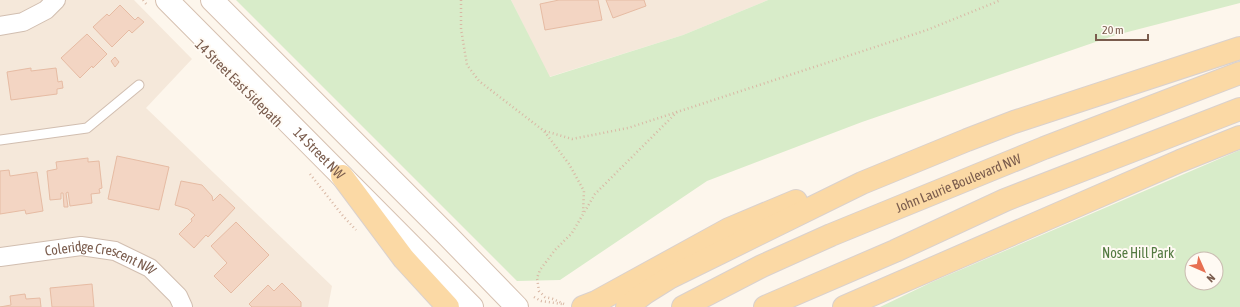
<svg xmlns="http://www.w3.org/2000/svg" width="1240" height="307" font-family="'Asap Condensed',sans-serif">
<rect width="100%" height="100%" fill="#fdf6ec"/>
<!-- residential -->
<g fill="#f5e8da">
<polygon points="0,0 134,0 192,59 146,108 332,286 328,307 0,307"/>
<polygon points="511,0 768,0 683,35 549,77"/>
</g>
<!-- green -->
<g fill="#d8ecc9" fill-rule="evenodd">
<polygon points="236,0 511,0 550,77 683,35 768,0 1240,0 1240,3 1116,35 862,122 707,181 560,280 517,281"/>
<path d="M1240 150V307H880L932 282ZM1192 259H1216V283H1192Z"/>
</g>
<!-- building -->
<g fill="#f3d5c3" stroke="#e6bba3">
<polygon points="559,0 598,0 602,20 545,30 540,4"/>
<polygon points="606,0 644,0 646,6 613,18"/>
<polygon points="120,5 135,20 138,17 144,22 132,33 129,30 112,47 93,27 107,14 109,16"/>
<polygon points="87,34 107,54 93,68 92,66 80,78 61,58"/>
<polygon points="115,57 119,62 115,67 111,61"/>
<polygon points="31,68 31,71 56,68 58,82 62,81 63,88 57,89 57,94 11,100 7,72"/>
<polygon points="117,156 169,167 159,210 108,199"/>
<polygon points="88,158 88,162 99,161 102,188 99,189 100,193 91,194 92,203 70,206 68,192 66,193 68,207 64,207 63,193 61,193 61,199 50,200 47,171 57,169 56,162"/>
<polygon points="9,170 10,176 37,172 43,211 26,214 25,210 0,214 0,171"/>
<polygon points="181,181 202,185 212,196 213,201 220,194 235,208 208,237 206,235 194,248 179,234 192,221 191,219 195,215 188,209 175,205"/>
<polygon points="236,222 269,255 231,293 214,276 227,263 211,246"/>
<polygon points="282,283 301,302 301,307 252,307 249,304 268,285 274,291"/>
<polygon points="92,284 94,307 52,307 50,288"/>
<polygon points="25,294 26,299 40,298 41,307 0,307 11,305 10,296"/>
</g>
<g fill="none" stroke-linecap="round" stroke-linejoin="round">
<defs>
<polyline id="service" points="0,140 87,128 139,85"/>
<g id="minor">
<polyline points="0,26 23,22 46,10 56,0"/>
<path id="s1" d="M0 257 81 246 115 251 150 268 178 296 183 307"/>
</g>
<g id="secondary">
<path id="s2" d="M167 0 472 307"/>
<polyline points="212,0 448,236 517,307"/>
</g>
<g id="primary">
<polyline points="342,176 404,259 448,307"/>
<polyline points="583,307 596,302 729,229 796,201"/>
<polyline points="627,307 645,293 669,278 862,183 967,140 1014,122 1240,48"/>
<path id="s3" d="M683 307 762 266 831 235 1044 148 1240 73"/>
<polyline points="765,307 895,251 1005,200 1240,109"/>
<polyline points="844,307 1180,161 1240,137"/>
</g>
</defs>
<!-- service casing -->
<use href="#service" stroke="#d1beb0" stroke-width="11"/>
<!-- minor casing -->
<use href="#minor" stroke="#d1beb0" stroke-width="20"/>
<!-- secondary casing -->
<use href="#secondary" stroke="#d6c0b0" stroke-width="24"/>
<!-- primary casing -->
<use href="#primary" stroke="#dad1cd" stroke-width="24"/>
<!-- path -->
<g stroke="#d9b8a5" stroke-width="2.5" stroke-dasharray="1 3" stroke-linecap="butt">
<polyline points="143,0 147,5"/>
<polyline points="461,0 461,29 467,65 479,81 544,131 569,164 584,191 583,212"/>
<polyline points="545,131 572,139 628,128 677,112"/>
<polyline points="310,174 343,216 356,230"/>
<polyline points="534,297 541,301 562,304"/>
<polyline points="564,304 553,299 545,297 539,291 537,278 540,270 555,250 572,233 595,194 677,112 927,30 1001,0"/>
</g>
<!-- service -->
<use href="#service" stroke="#fff" stroke-width="9"/>
<!-- minor -->
<use href="#minor" stroke="#fff" stroke-width="18"/>
<!-- secondary -->
<use href="#secondary" stroke="#fff" stroke-width="22"/>
<!-- primary -->
<use href="#primary" stroke="#fbd9a5" stroke-width="22"/>
</g>
<g text-anchor="middle" stroke-width="4" stroke-linejoin="round" paint-order="stroke">
<!-- street labels -->
<g font-size="14" fill="#7a5c4d" stroke="#fffaf3">
<text transform="translate(239 83) rotate(45)" y="5">14 Street East Sidepath</text>
<text dy="5" stroke="none"><textPath href="#s2" startOffset="216">14 Street NW</textPath></text>
<text dy="5" stroke="none"><textPath href="#s3" startOffset="302">John Laurie Boulevard NW</textPath></text>
<text dy="5" stroke="none"><textPath href="#s1" startOffset="103">Coleridge Crescent NW</textPath></text>
</g>
<!-- park labels -->
<g font-size="14" fill="#537a41" stroke="#fffaf3">
<text x="1138" y="258">Nose Hill Park</text>
</g>
</g>
<!-- north arrow -->
<g transform="translate(1204 271) rotate(135)"><circle r="19" fill="#fffaf3" stroke="#cabbb1"/>
<path d="M0-3L7 15L0 10L-7 15Z" fill="#e76f51"/>
<text y="-6" font-size="11" font-weight="bold" text-anchor="middle" fill="#7a5c4d">N</text>
</g>
<!-- scale -->
<path d="M1096 34v6h52v-6" fill="none" stroke="#7a5c4d" stroke-width="2"/>
<text x="1102" y="34" font-size="12" fill="#7a5c4d" stroke="#fffaf3" stroke-width="3" paint-order="stroke">20 m</text>
</svg>
